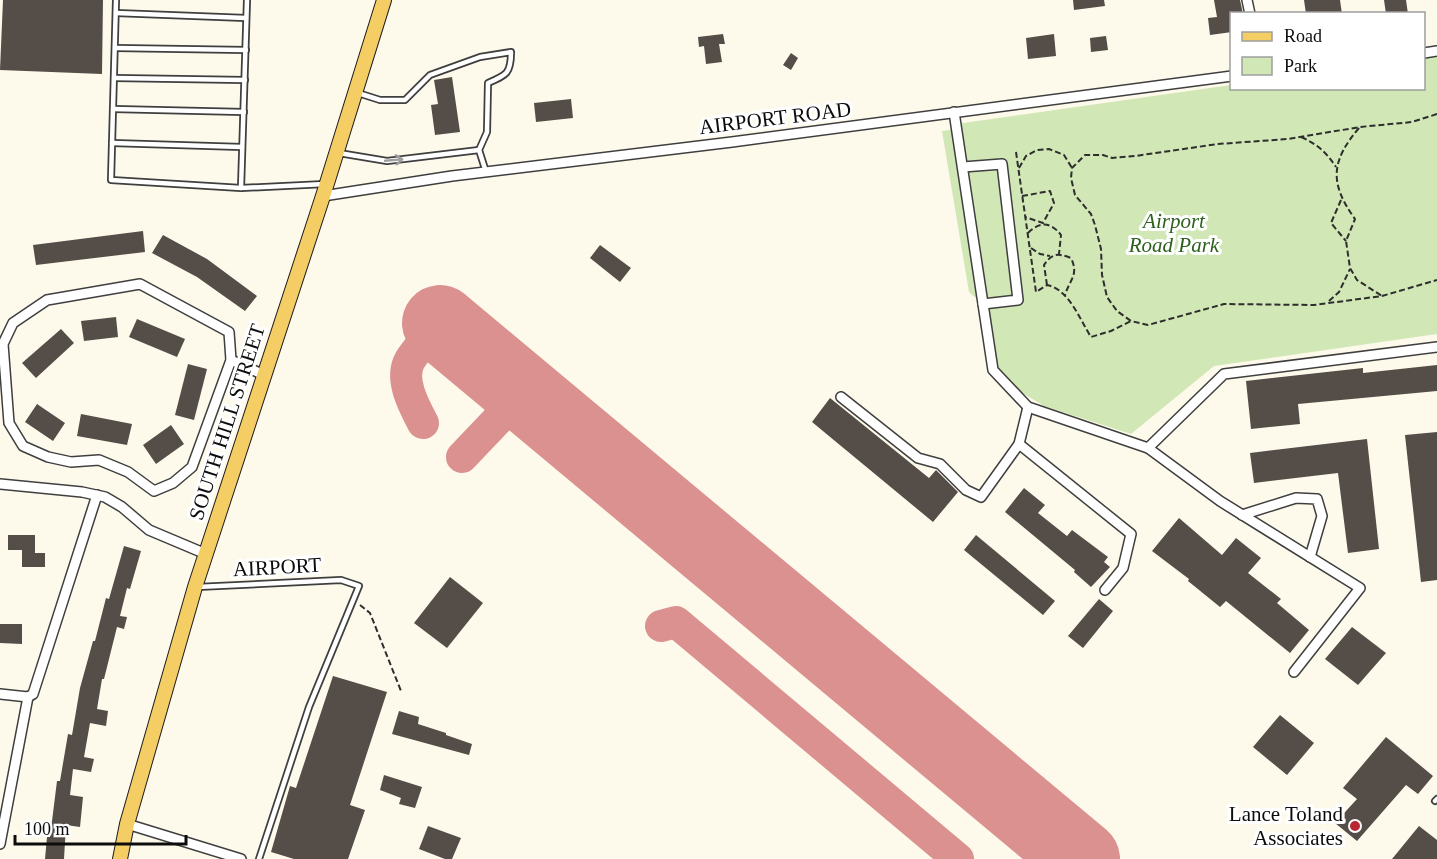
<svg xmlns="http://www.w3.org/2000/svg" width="1437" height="859" font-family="'Times New Roman',serif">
<rect width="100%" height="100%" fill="#fefaeb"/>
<!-- green -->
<polygon fill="#d1e7b6" points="1437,56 1437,334 1214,366 1131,434 1044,406 1003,381 981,330 977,299 969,292 942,131 956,129 956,124 1231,85 1232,88 1424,88 1424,58"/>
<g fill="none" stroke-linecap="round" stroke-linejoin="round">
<!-- taxiway -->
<g stroke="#da918f" stroke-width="32">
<path d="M423 423C414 406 399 379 410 360 418 347 431 335 440 323"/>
<polyline points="462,457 523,393"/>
<polyline points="661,626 676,622 958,859"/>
</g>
<!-- runway -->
<polyline stroke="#da918f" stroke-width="76" points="440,323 1082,859"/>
</g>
<!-- building -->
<g fill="#544d48">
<polygon points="3,0 103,0 102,74 0,70"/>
<polygon points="1073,0 1104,0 1105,6 1074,10"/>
<polygon points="1214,0 1240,0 1243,14 1232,14 1232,32 1210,35 1208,18 1217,17"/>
<polygon points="1304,0 1340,0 1342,14 1306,14"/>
<polygon points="1384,0 1406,0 1408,14 1386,14"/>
<polygon points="723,34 725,44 719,44 722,62 706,64 704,46 699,47 698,37"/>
<polygon points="1054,34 1056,56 1028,59 1026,38"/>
<polygon points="1106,36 1108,50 1091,52 1090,38"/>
<polygon points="791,53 798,58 791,70 783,65"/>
<polygon points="452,77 460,132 435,135 431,105 438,104 434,80"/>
<polygon points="571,99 573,118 536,122 534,103"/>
<polygon points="143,231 145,252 36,265 33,245"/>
<polygon points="163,235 207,259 257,296 245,311 197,277 152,253"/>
<polygon points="600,245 631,268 620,282 590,258"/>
<polygon points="116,317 118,337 84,341 81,321"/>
<polygon points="137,319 185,339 177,357 129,337"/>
<polygon points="61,329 74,343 36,378 22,363"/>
<polygon points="188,364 207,369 194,420 175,415"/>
<polygon points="1437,365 1437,391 1298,404 1300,424 1251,429 1246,381 1363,368 1363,373"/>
<polygon points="830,398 929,478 936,470 958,492 933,522 812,422"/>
<polygon points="37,404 65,423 53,441 25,422"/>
<polygon points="81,414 132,424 127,445 77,436"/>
<polygon points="171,425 184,444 156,464 143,445"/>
<polygon points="1437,432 1437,580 1421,582 1405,435"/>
<polygon points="1367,439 1379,549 1348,553 1338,473 1254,483 1250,453"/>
<polygon points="1024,488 1045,505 1038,513 1067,536 1072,530 1108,557 1104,562 1110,567 1091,587 1074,572 1075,570 1005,512"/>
<polygon points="1179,518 1222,555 1236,538 1261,558 1248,573 1281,599 1277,603 1309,630 1290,653 1226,601 1220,607 1188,581 1189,579 1152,551"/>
<polygon points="8,535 35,535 35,553 45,553 45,567 22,567 22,550 8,550"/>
<polygon points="976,535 1055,601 1043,615 964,550"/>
<polygon points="124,546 141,551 130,589 127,588 120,616 127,617 124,629 117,627 104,679 102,679 97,709 108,711 106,726 90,723 84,757 94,759 91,772 73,769 70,795 83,797 80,827 66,825 64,859 45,859 47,837 50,837 57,781 60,781 68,734 72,735 80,688 93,641 95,641 106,598 109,599"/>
<polygon points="450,577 483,603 447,648 414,623"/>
<polygon points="1099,599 1113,611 1083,648 1068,636"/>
<polygon points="0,624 22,624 22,644 0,643"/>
<polygon points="1352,627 1386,653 1358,685 1325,659"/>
<polygon points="333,676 387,692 350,805 365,810 348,859 294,859 271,852 290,786 296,788"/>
<polygon points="399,711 419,717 418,724 446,733 446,735 472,744 469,755 392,734"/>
<polygon points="1280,715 1314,743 1287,775 1253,747"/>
<polygon points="1386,737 1433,776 1418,794 1406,785 1357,841 1335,823 1357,799 1343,788"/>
<polygon points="384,775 422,787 415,808 399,804 401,798 380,790"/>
<polygon points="428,826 461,838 452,859 445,859 419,849"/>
<polygon points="1419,826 1437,840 1437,859 1392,859"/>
</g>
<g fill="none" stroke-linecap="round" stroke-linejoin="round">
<defs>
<g id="lane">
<polyline points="116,0 111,180 241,188 325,184"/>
<polyline points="116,13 246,18"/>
<polyline points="115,48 246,50"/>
<polyline points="114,78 245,80"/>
<path d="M358 93 380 100H405L430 75 480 57 511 52C511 73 507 75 488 83L487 132 479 150 486 172"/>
<polyline points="113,109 244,112"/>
<polyline points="112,143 242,147"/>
<polyline points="339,153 387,161 479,150"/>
<polyline points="241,188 247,0"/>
<polyline points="197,587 341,580 359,586 309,707 259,859"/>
<polyline points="1435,801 1437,799"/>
</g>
<g id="street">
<polyline points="1247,0 1250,14"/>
<polyline points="1424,53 1437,51"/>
<polyline points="954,112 993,370 1028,407 1148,448 1224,374 1437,347"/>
<polyline points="963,167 1002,164 1018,300 983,304"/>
<polyline points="323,196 452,176 732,142 1232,76"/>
<polygon points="140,284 229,332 231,360 192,467 173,483 154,491 128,472 99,460 71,462 48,457 23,446 9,423 3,344 13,323 47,300"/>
<polyline points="231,360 264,375"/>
<polyline points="841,397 918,458 940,464 966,490 981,497 1019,444 1028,407"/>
<polyline points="1019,444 1131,534 1123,568 1105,590"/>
<polyline points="1148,448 1220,501 1360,588 1294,672"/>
<polyline points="0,484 82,492 105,497 122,507 149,530 206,554"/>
<polyline points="1242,515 1296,498 1317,499 1322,516 1310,557"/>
<polyline points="0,694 28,697"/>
<polyline points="127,824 241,859"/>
<polyline points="0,844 28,697 33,694 97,495"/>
</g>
<polyline id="primary" points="120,859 127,824 195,587 323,196 384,0"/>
</defs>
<!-- lane casing -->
<use href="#lane" stroke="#3f3f3f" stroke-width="8"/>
<!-- street casing -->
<use href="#street" stroke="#3f3f3f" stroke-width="12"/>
<!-- primary casing -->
<use href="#primary" stroke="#1d1d1d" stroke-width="16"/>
<!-- path -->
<g stroke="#2e2e2e" stroke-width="2" stroke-dasharray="6 3" stroke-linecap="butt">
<polyline points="1437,114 1412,122 1360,127 1288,139 1218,144 1135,156 1112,158 1103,155 1085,155 1072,168 1071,178 1075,195 1091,214 1095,225 1101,249 1102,275 1107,297 1117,311 1131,321 1148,325 1224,304 1314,305 1382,296 1437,280"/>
<path d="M1359 128C1331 161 1329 183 1355 219L1346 241 1350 268 1357 280 1382 296"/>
<path d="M1301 137C1317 144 1326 152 1336 167"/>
<path d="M1016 152 1036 292 1047 285C1069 289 1080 320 1091 337L1111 331 1131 321"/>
<polyline points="1019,168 1026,156 1037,150 1049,149 1064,155 1072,168"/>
<polyline points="1022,196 1050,191 1054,203 1043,223 1025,217"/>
<polyline points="1341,200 1331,223 1346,241"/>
<path d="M1028 233C1040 221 1051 222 1061 235L1059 254"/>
<polyline points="1031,248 1040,254 1050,256"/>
<path d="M1047 285 1044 265C1052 253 1058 253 1071 258 1079 275 1070 279 1065 295"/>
<polyline points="1329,301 1339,292 1350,269"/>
<polyline points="360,605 370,613 401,691"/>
</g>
<!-- lane -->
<use href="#lane" stroke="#fff" stroke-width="4.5"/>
<!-- street -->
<use href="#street" stroke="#fff" stroke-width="9"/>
<!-- primary -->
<use href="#primary" stroke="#f5cd65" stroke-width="14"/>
</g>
<!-- one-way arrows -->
<defs><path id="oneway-shaft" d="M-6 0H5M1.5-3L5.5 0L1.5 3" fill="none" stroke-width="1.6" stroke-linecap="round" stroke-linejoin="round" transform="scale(1.5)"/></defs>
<use stroke="#9e9e9e" href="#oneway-shaft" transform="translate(394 160) rotate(-5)"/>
<!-- markers -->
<circle fill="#b72833" stroke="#fff" stroke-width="2" cx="1355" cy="826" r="6"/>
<g text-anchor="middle" stroke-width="6" stroke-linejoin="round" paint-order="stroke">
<!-- street labels -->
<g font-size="21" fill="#0c0c0c" stroke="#fff">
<text transform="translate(775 118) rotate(-7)" y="7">AIRPORT ROAD</text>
<text transform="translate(227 422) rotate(-72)" y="7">SOUTH HILL STREET</text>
<text transform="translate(277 567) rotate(-3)" y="7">AIRPORT</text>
</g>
<!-- park labels -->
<g font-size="21" font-style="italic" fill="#2e611e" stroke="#fff">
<text x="1174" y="228">Airport<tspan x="1174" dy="24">Road Park</tspan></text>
</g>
<!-- poi labels -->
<g font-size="21" fill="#0c0c0c" stroke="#fff" text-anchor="end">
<text x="1343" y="821">Lance Toland<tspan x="1343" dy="24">Associates</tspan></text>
</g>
</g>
<!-- legend -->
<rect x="1230" y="12" width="195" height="78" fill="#ffffff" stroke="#9e9e9e" stroke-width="1.5"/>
<rect x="1242" y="32" width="30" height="9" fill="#f5cd65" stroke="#9e9e9e" stroke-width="1.5"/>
<text x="1284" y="42" font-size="18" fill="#0c0c0c">Road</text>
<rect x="1242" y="57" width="30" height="18" fill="#d1e7b6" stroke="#9e9e9e" stroke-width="1.5"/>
<text x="1284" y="72" font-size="18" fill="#0c0c0c">Park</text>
<!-- scale -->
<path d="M15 835v9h171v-9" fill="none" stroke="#0c0c0c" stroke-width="3"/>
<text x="24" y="835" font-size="18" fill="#0c0c0c" stroke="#ffffff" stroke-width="4.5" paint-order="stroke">100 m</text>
</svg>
